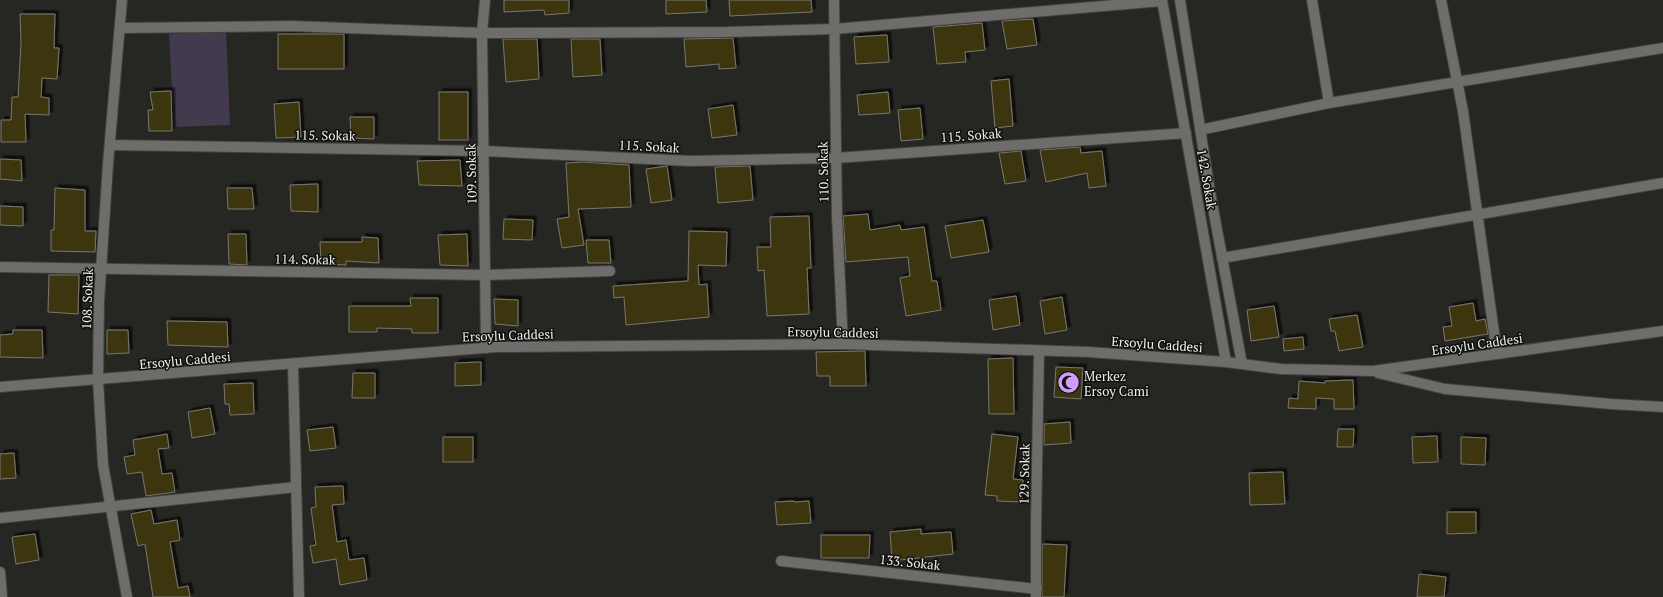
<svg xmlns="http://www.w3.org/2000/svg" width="1663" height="597" font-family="'PT Serif',serif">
<defs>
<filter id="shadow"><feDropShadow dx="3.5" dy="-3.5" stdDeviation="0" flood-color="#0009"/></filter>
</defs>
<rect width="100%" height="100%" fill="#262622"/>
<!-- green -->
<polygon fill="#443a4e" points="226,31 230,125 174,127 169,34"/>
<!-- building -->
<g fill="#3e360c" stroke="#777772" filter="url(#shadow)">
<polygon points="504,0 569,0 569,13 545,15 544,10 504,12"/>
<polygon points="666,0 706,0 707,12 666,14"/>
<polygon points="729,0 811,0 812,12 730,16"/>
<polygon points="20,14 55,14 54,48 59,48 57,79 42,78 41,97 49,98 49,115 25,114 26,142 1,142 1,120 11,120 12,97 18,97 21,43"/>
<polygon points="1033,19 1037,45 1007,49 1002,21"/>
<polygon points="982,23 985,50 965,52 966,62 937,64 933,27"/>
<rect x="278" y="34" width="66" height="35"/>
<polygon points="887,35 889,62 856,64 854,37"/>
<polygon points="733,38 736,68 719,69 719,64 686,67 684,39"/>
<polygon points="503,39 537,39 539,79 506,82"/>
<polygon points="571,39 600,39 602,75 573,77"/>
<polygon points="1009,79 1013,126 995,128 991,81"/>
<polygon points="171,91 172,131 149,131 148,110 153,110 150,92"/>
<rect x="439" y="92" width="29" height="48"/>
<polygon points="888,92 890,113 859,115 857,95"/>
<polygon points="299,102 301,137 276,138 274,104"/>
<polygon points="733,105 737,135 712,138 708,109"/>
<polygon points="920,108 923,139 901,141 898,110"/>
<polygon points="350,117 374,117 374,139 351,138"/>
<polygon points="1080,147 1081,153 1102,151 1106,186 1089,188 1087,173 1046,182 1040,150"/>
<polygon points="1021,151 1026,181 1005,184 999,153"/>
<polygon points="0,159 21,160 22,181 0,179"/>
<polygon points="460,160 462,186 419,185 417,161"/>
<polygon points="582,162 629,165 631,207 578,209 584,245 562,248 557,219 569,217 566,163"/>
<polygon points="667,166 672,200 651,203 646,169"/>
<polygon points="750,166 753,200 718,203 715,167"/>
<polygon points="318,184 318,212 291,211 290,185"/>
<polygon points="55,188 85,190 85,231 96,231 95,252 51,251 51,230 54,230"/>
<polygon points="227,188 252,188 254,209 228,209"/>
<polygon points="0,206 23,207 23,226 0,225"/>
<polygon points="868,214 870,230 900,225 901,230 924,227 932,281 937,281 941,310 906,316 900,278 910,276 908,257 846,262 843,216"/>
<polygon points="809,216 811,268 807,268 809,314 767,316 764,270 758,271 757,247 771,247 770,217"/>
<polygon points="504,219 533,220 532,240 503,239"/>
<polygon points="983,220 989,252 951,258 945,226"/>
<polygon points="689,231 727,232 726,266 698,265 699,285 707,284 709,317 626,325 624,297 614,298 613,286 688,281"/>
<polygon points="228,234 246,234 247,265 229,264"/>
<polygon points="467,234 468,266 440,265 438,235"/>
<polygon points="362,237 378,238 379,263 346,261 346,265 321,264 320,242 362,242"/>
<polygon points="586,240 609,240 611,263 588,263"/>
<polygon points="49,275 79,275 78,314 48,312"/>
<polygon points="1016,296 1020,325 993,330 989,300"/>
<polygon points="1062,297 1067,330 1045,334 1040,301"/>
<polygon points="410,298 438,298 438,333 412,333 412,329 377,328 377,332 349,332 349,306 411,306"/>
<polygon points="494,299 518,300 518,326 495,324"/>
<polygon points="1473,303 1476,321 1485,319 1488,334 1445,341 1443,327 1452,326 1449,307"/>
<polygon points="1274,306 1279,337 1251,341 1247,310"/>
<polygon points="1357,315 1363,347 1339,351 1335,331 1331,331 1329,319"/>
<polygon points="167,321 227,322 228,347 168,345"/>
<polygon points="13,330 42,330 43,358 0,357 0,335 13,334"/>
<polygon points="107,330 128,330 129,353 107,354"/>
<polygon points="1303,337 1304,349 1284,351 1283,339"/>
<polygon points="865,351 866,386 830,386 830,376 817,376 816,352"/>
<polygon points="1013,358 1014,414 989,414 988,359"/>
<polygon points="481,362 481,385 455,386 455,363"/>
<polygon points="1056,367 1083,368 1081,399 1054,397"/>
<polygon points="353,373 375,373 375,398 352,398"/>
<polygon points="1353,380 1354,409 1334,409 1334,399 1316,398 1316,409 1288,408 1289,398 1298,399 1299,381 1325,383 1325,381"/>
<polygon points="253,383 254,414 230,415 229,404 225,404 224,384"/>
<polygon points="210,408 215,434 192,438 188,412"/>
<polygon points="1070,422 1071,443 1044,445 1044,424"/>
<polygon points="333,427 336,448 310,451 307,430"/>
<polygon points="1338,429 1354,429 1353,447 1337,447"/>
<polygon points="167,434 169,448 158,449 162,474 172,473 175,492 146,496 142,472 127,474 124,457 135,455 133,440"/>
<polygon points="992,434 1018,437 1013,479 1023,480 1022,502 997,501 997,496 985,495"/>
<polygon points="1437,436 1438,462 1413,463 1412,437"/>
<rect x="443" y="437" width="30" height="25"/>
<polygon points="1461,437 1486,438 1485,465 1461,464"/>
<polygon points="14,453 16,478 0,479 0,454"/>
<polygon points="1283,472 1285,504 1250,505 1249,473"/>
<polygon points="343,486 344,504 332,505 337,542 346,540 349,560 364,558 367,580 340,585 336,559 313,563 310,546 316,545 311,508 316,507 315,487"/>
<polygon points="794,501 794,502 809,501 811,523 777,525 775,502"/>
<polygon points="151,510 154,524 177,520 180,540 170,542 178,588 188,586 190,597 153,597 145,544 138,546 131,514"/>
<polygon points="1447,512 1476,512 1476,533 1447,534"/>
<polygon points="921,529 921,534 951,532 953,554 892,561 890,532"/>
<polygon points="35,534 39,560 16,564 12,537"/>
<polygon points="821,535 870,535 869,558 821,558"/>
<polygon points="1042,544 1067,545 1064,597 1042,597"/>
<polygon points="1419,574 1446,577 1444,597 1417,597"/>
</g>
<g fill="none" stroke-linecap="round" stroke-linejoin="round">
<defs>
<g id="minor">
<polyline points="122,0 108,164 99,301 98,380 103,465 127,597"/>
<polyline points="485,0 482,33 486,348"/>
<polyline points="834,0 837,217 843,344"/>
<polyline points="1162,0 1226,362"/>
<polyline points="1180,0 1210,192 1242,364"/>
<polyline points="1312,0 1329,103"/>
<polyline points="1441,0 1463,111 1497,354"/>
<polyline points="120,28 291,26 482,33 727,32 834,29 1162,1"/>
<polyline points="1200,130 1329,103 1663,48"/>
<polyline points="110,145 484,151 690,161 836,158 1186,133"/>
<polyline points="1222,258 1663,183"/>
<polyline points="0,267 485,275 610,271"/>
<polyline points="293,364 299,597"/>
<polyline points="1378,373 1445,389 1611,404 1663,407"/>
<polyline points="0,387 496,347 843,344 1089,352 1226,362 1281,369 1373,371 1663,331"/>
<polyline points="0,518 296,487"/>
<polyline points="781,561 1037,589"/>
<polyline points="0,572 2,597"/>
<polyline points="1036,597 1036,525 1039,351"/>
</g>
</defs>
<!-- minor casing -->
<use href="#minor" stroke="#42423e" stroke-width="12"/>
<!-- minor -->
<use href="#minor" stroke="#6e6d6b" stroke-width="10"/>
</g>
<!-- icons -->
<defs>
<symbol id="mosque-disc" viewBox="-11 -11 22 22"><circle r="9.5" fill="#d09dff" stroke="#0f0f0d"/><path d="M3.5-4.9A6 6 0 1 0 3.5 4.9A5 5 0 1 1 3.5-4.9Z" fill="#111"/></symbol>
</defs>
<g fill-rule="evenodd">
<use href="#mosque-disc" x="1056" y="370" width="25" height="25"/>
</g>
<g text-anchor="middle" stroke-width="3" stroke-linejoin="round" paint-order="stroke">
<!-- street labels -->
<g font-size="13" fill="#ededea" stroke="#0f0f0d">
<text transform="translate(325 135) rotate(1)" y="5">115. Sokak</text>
<text transform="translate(971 135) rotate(-4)" y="5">115. Sokak</text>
<text transform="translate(649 146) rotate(3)" y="5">115. Sokak</text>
<text transform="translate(823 172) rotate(-91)" y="5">110. Sokak</text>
<text transform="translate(471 174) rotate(-91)" y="5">109. Sokak</text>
<text transform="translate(1207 179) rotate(80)" y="5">142. Sokak</text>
<text transform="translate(305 259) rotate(1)" y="5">114. Sokak</text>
<text transform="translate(87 299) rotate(-88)" y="5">108. Sokak</text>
<text transform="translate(833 332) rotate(1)" y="5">Ersoylu Caddesi</text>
<text transform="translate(508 335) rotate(-2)" y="5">Ersoylu Caddesi</text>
<text transform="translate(1157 344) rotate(4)" y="5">Ersoylu Caddesi</text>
<text transform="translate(1477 344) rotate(-8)" y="5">Ersoylu Caddesi</text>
<text transform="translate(185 360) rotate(-5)" y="5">Ersoylu Caddesi</text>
<text transform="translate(1024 474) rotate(-89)" y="5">129. Sokak</text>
<text transform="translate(910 562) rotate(6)" y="5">133. Sokak</text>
</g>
<!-- poi labels -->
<g font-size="13" fill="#ededea" stroke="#0f0f0d" text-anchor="start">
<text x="1084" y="381">Merkez<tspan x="1084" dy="15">Ersoy Cami</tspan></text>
</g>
</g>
</svg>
